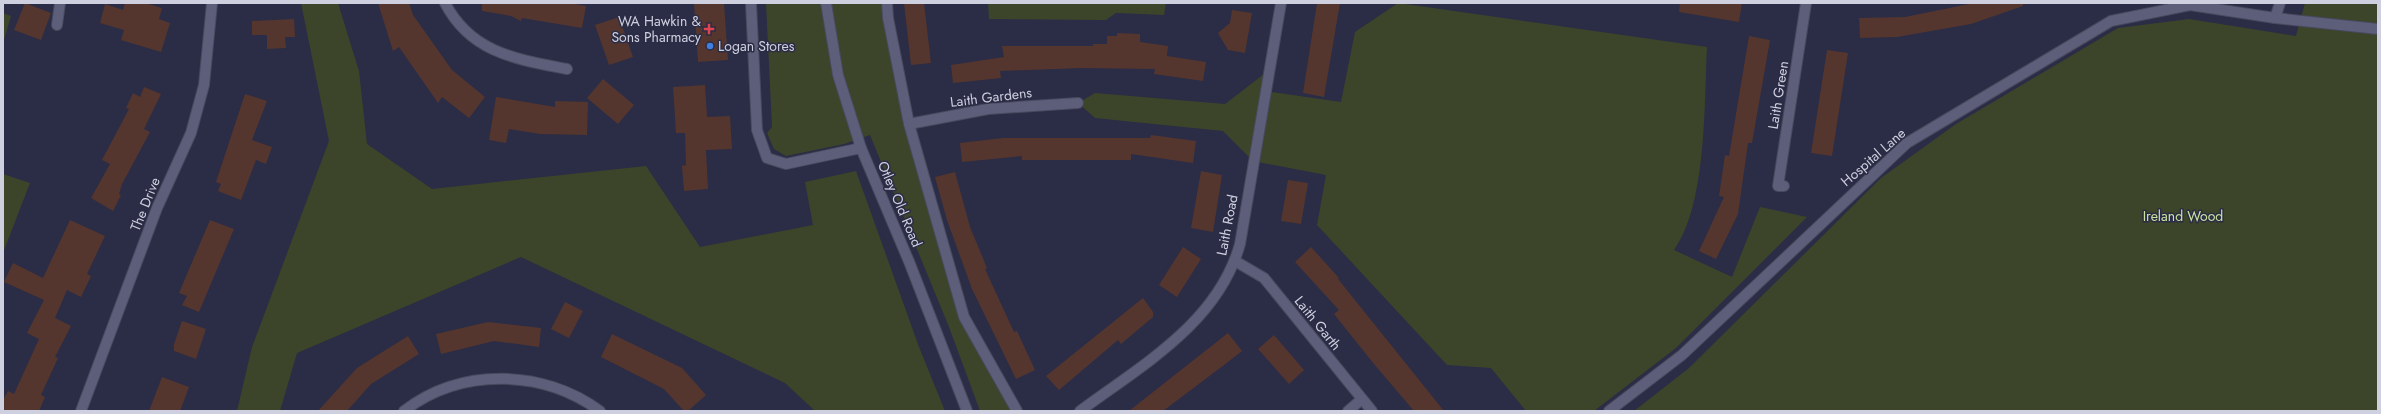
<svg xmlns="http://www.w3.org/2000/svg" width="2381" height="414" font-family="Jost,sans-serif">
<rect width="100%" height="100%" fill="#2b2c45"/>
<!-- green -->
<g fill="#3c452a">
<polygon points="301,3 338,3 359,71 367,144 432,189 646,166 700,247 813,225 805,182 856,171 919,347 945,411 815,411 785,383 521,257 297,353 280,411 237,411 252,347 329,141"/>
<polygon points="766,3 887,3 909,124 964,317 1017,411 980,411 949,327 870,135 844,144 786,156 774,149 767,133 772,127"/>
<polygon points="988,3 1166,3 1164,15 1116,13 1106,20 989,19"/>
<path d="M1398 3 1707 47C1704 104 1707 204 1674 250L1732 277 1760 207 1807 217 1676 348 1594 411H1526L1491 368 1447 365 1317 225 1326 175 1253 161 1223 131 1095 118 1078 103 1095 93 1225 104 1268 71 1265 91 1341 102 1355 32Z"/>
<polygon points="2305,3 2378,3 2378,411 1634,411 1689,368 1881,178 1956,124 2118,28 2189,19 2296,36"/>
<polygon points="3,13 11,16 3,43"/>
<polygon points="3,174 30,183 3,253"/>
</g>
<!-- building -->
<g fill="#54362f">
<polygon points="25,3 51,13 41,40 14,30"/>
<polygon points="125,3 145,3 162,8 159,19 170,23 161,52 121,40 124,30 100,23 105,4 123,10"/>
<polygon points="378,3 409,3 413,15 452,70 485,97 469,118 442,97 438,103 399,47 393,51"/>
<polygon points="480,3 569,3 586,6 582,28 522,18 521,21 511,16 482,11 482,4"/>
<polygon points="694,3 724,3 728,60 698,62"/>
<polygon points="904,3 924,3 931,63 911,65"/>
<polygon points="1317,3 1340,3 1324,97 1303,93"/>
<polygon points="1680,3 1742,3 1739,22 1679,12"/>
<polygon points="1974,3 2023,3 2023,6 1971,24 1897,37 1860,38 1859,18 1905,17"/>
<polygon points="1232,10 1252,13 1245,53 1228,50 1218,33 1230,23"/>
<polygon points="619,17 633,57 609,65 595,25"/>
<polygon points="294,19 295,37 285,37 286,48 267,49 267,35 252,35 252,21"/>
<polygon points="1117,33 1140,34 1140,42 1168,46 1167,56 1206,62 1203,81 1154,74 1155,69 1081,68 1000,71 1001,78 953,83 951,65 1004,57 1002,46 1093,46 1093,44 1107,44 1107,36 1117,36"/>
<polygon points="1749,36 1770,40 1752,143 1748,143 1738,214 1716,259 1699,251 1724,197 1719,196 1725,155 1729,156"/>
<polygon points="1827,50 1848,53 1832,156 1811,153"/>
<polygon points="603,79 634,105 618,124 587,98"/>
<polygon points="705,85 707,117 730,116 732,149 706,150 708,189 684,191 682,166 686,165 685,133 676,133 673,87"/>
<polygon points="144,87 161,94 144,129 150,132 122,184 119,194 121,195 113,211 91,198 110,164 102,160 129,109 126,108 133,93 140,97"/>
<polygon points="245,94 267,101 252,140 272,147 266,164 256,160 241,200 218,191 221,184 216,182"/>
<polygon points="496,97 555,107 555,101 588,102 587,135 540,134 509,129 506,143 489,140"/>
<polygon points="1151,135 1196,141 1193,163 1131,154 1131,160 1022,160 1022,156 962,162 960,143 1003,138 1150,138"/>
<polygon points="1201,171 1222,175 1213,232 1191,228"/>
<polygon points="955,172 970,227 987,268 985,269 1014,332 1017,331 1035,370 1016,379 972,289 947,220 935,177"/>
<polygon points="1288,180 1308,183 1301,224 1281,221"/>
<polygon points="70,220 105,236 87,274 91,276 81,297 67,290 55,318 71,326 55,357 58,358 41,395 45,397 39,411 3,411 3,400 8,391 14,394 39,339 27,333 44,300 4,282 13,263 43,278"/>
<polygon points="210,220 234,229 199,312 182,305 187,296 179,293"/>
<polygon points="1183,247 1201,259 1177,297 1159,285"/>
<polygon points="1311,247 1339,278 1338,279 1444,411 1414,411 1374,364 1334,314 1339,310 1295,262"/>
<polygon points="1143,298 1153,312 1153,317 1121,344 1118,340 1059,390 1046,376"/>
<polygon points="565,302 583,311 569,338 551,329"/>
<polygon points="182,321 206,329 196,359 174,351 174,344"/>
<polygon points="488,322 541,328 539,347 494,341 441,354 436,334"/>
<polygon points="1228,333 1242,351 1224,365 1163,411 1129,411"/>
<polygon points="612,334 682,368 706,395 688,411 684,411 664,389 601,357"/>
<polygon points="1274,335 1304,370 1289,384 1258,349"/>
<polygon points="408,336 419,354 371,384 347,411 318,411 357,368"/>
<polygon points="162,377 189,387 180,411 149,411"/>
</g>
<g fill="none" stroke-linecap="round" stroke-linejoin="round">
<defs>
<g id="minor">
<path d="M445 3C471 53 516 59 567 69"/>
<polyline points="751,3 757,130 767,158 786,164 861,148"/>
<polyline points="887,3 888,18 909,124 964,317 1017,411"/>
<polyline points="2275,18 2280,3"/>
<polyline points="57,25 60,3"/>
<polyline points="909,124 988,109 1078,103"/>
<polyline points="1784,186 1778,186 1806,3"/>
<polyline points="1235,261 1264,278 1372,411"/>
<polyline points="81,411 157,208 191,133 204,85 212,3"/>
<path d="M404 411C461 367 543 369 600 411"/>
<path d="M1080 411C1142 365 1218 323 1240 244L1281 3"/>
<polyline points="1348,411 1362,399"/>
<polyline points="1609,411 1682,355 1907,143 2111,21 2190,5 2275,18 2378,29"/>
</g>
<polyline id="tertiary" points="826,3 838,75 861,148 910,264 967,411"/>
</defs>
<!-- minor casing -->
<use href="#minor" stroke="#48495e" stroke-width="12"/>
<!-- tertiary casing -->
<use href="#tertiary" stroke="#48495e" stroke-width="12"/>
<!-- minor -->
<use href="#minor" stroke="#5c5e7a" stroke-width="10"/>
<!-- tertiary -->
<use href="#tertiary" stroke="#5c5e7a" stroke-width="10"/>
</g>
<!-- markers -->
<path fill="#e0444e" stroke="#2b2c45" stroke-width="1.5" d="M707 23h4v4h4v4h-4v4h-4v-4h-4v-4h4z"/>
<circle fill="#3f7fe0" stroke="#2b2c45" stroke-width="1.5" cx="710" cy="46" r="4"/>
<g text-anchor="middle" stroke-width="3" stroke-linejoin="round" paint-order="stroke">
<!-- poi labels -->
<g font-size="14" fill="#ced0e0" stroke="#2b2c45" text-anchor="end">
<text x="701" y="26">WA Hawkin &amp;<tspan x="701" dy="16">Sons Pharmacy</tspan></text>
<text x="718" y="51" text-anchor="start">Logan Stores</text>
</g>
<!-- street labels -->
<g font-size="14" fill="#ced0e0" stroke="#2b2c45">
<text transform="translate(1778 95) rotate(-81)" y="5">Laith Green</text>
<text transform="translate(991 97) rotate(-7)" y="5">Laith Gardens</text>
<text transform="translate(1873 157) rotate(-41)" y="5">Hospital Lane</text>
<text transform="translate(145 204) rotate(-68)" y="5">The Drive</text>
<text transform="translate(900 204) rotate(67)" y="5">Otley Old Road</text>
<text transform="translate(1227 225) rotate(-79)" y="5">Laith Road</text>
<text transform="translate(1318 323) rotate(51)" y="5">Laith Garth</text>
</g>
<!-- park labels -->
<g font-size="14" fill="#cae29f" stroke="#2b2c45">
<text x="2183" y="221">Ireland Wood</text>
</g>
</g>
<!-- border -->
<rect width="2381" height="414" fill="none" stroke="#ced0e0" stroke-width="8"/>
</svg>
